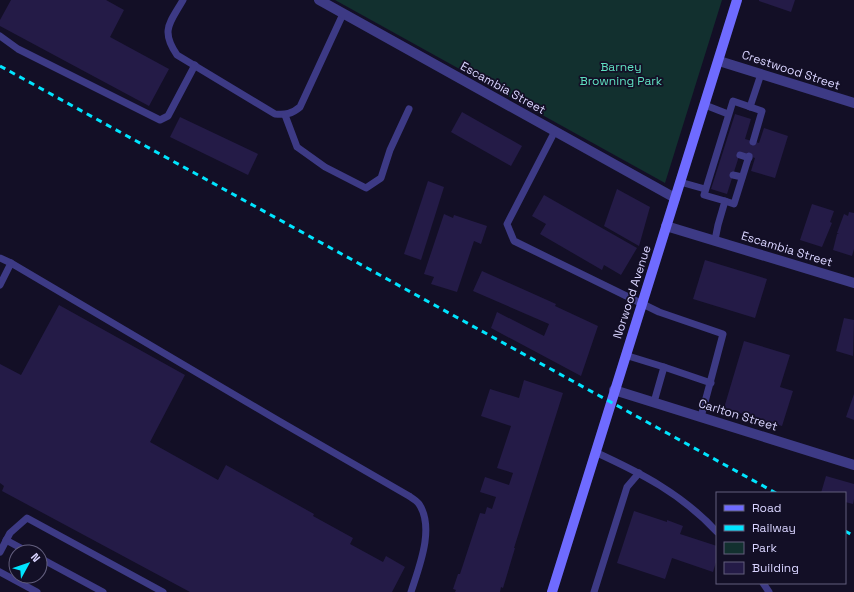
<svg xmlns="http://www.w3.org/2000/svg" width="854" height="592" font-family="'Space Grotesk',sans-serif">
<rect width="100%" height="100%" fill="#130f26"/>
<!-- green -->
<polygon fill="#12302f" points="335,0 722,0 665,183"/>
<!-- building -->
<g fill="#241b47">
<polygon points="11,0 106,0 124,10 110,37 169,69 149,106 0,26 0,20"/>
<polygon points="759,0 795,0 791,12 759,1"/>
<polygon points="462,112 522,146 511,166 451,132"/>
<polygon points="735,114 751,119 745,139 759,143 764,128 788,136 775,178 751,171 755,158 740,153 727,194 711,189"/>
<polygon points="180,117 258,154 248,175 170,137"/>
<polygon points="428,181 444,187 421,260 404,254"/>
<polygon points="617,189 650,207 639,246 604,226"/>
<polygon points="544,195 637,248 621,275 604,265 602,270 540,234 546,224 532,216"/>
<polygon points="812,204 834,211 830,222 832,223 822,247 800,240"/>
<polygon points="849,212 854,213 854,249 852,256 833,250 837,234 839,233 837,233 844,214 848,216"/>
<polygon points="444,214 453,218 454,215 487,226 481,244 474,241 457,292 431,284 434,277 424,274"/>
<polygon points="705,260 767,279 755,318 693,299"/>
<polygon points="482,271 556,304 555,306 598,326 581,376 491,328 497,312 544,336 549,324 473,291"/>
<polygon points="59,305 185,375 150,442 218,480 226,465 314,514 313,516 353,538 350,544 383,562 386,556 405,567 392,592 190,592 2,491 4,486 0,483 0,364 21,375"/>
<polygon points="844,318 854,320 853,356 836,351"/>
<polygon points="744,341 790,355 780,387 793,391 782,426 724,408"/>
<polygon points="524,380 563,393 514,548 515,548 503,588 501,587 500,592 455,592 456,590 453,589 458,574 460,574 480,513 485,514 487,507 492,509 496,497 480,492 485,477 509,485 513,473 497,468 511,426 481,416 490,389 519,398"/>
<polygon points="854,394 854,420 846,417"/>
<polygon points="826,476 854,484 854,499 853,504 845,502 845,493 821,493"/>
<polygon points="634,511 667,522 667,520 683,526 680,534 717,546 717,559 713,572 672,558 665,579 617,563"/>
</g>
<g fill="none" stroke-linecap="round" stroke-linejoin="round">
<!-- lane -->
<g stroke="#3d3a85" stroke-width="7">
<path d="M183 0C170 23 160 30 177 55L275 114C285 115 292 114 300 107L343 14"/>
<polyline points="0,36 18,49 160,120 168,116 195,65"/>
<polyline points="705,105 728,114"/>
<polyline points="750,107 761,74"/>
<polyline points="285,115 297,147 325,167 366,188 381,178 390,150 409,109"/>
<polyline points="555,131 507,224 514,241 659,312 723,334 701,417"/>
<polyline points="740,155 749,158"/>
<polyline points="733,175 742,177"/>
<polyline points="680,182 705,189"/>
<polyline points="725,201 734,204 749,156"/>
<polyline points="715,240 718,225 725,201 704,195 733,101 762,111 753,142"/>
<polyline points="0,258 11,263"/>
<path d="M0 285 11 263 279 421 409 496C412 498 417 501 419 504 435 528 419 567 411 592"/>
<polyline points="625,355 664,367"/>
<polyline points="654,402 664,367 711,383"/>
<path d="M595 452C641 473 682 494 717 532"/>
<polyline points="6,540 28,552"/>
<polyline points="0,552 10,533 27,518 163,592"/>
<polyline points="40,558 103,592"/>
<polyline points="0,572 37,592"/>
<polyline points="763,583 769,592"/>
<polyline points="594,592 627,487 639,473"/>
</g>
<!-- street -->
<g stroke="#3d3a85" stroke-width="10">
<polyline points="319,0 675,198"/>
<polyline points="719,61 854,103"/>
<polyline points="666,226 854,283"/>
<polyline points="614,390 854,465"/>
</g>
<!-- secondary -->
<polyline stroke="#6f6bff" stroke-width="10" points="552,592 737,0"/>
<!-- rail -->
<g stroke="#00e5ff" stroke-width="3" stroke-dasharray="6 5" stroke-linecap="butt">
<polyline points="0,66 776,493"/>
<polyline points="845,531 854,536"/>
</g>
</g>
<g text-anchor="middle" stroke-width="3.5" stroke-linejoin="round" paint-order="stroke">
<!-- park labels -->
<g font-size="12" fill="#5fe0c0" stroke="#130f26">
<text x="621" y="71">Barney<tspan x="621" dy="14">Browning Park</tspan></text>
</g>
<!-- street labels -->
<g font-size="12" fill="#d9d4ff" stroke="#130f26">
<text transform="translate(791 70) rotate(18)" y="4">Crestwood Street</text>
<text transform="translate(503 88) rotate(29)" y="4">Escambia Street</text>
<text transform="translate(787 249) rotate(17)" y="4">Escambia Street</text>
<text transform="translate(632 292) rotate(-72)" y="4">Norwood Avenue</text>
<text transform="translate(738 415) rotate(17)" y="4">Carlton Street</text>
</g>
</g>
<!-- legend -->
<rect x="716" y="492" width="130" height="92" fill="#130f26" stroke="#625e7d"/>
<rect x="724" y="505" width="20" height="6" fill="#6f6bff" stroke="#625e7d"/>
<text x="752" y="512" font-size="12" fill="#d9d4ff">Road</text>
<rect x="724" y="525" width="20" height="6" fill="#00e5ff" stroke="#625e7d"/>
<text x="752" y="532" font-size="12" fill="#d9d4ff">Railway</text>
<rect x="724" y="542" width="20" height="12" fill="#12302f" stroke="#625e7d"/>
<text x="752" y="552" font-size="12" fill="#d9d4ff">Park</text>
<rect x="724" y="562" width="20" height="12" fill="#241b47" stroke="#625e7d"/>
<text x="752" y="572" font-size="12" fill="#d9d4ff">Building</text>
<!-- north arrow -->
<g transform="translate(28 564) rotate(50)"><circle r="19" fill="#130f26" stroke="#625e7d"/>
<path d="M0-3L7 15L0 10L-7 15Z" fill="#00e5ff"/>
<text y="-6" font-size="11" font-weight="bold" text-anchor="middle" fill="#d9d4ff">N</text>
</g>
</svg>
